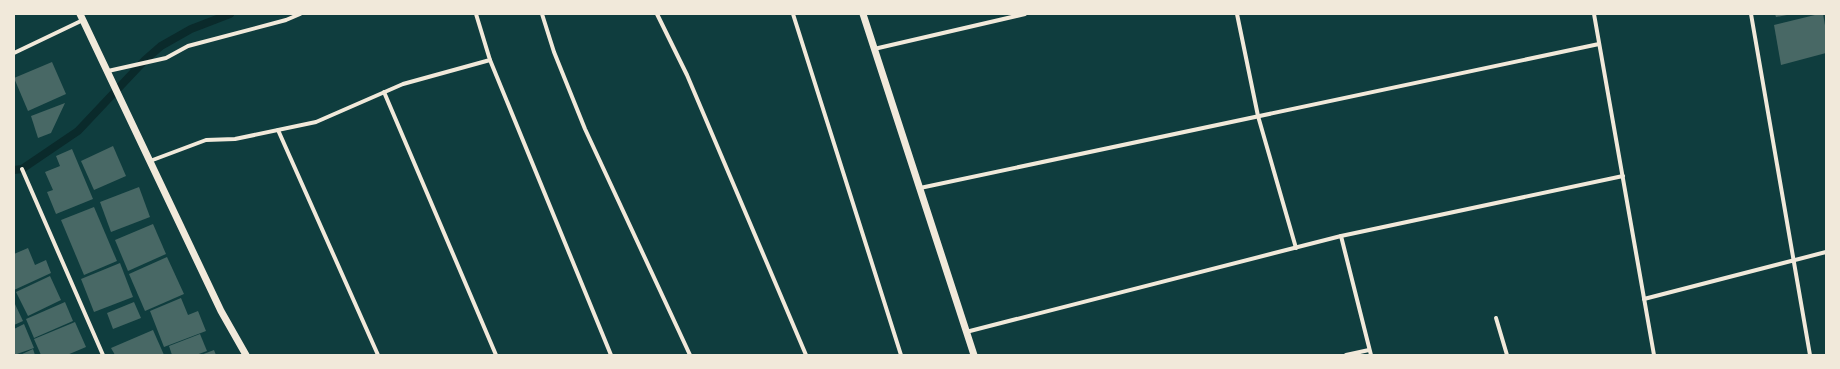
<svg xmlns="http://www.w3.org/2000/svg" width="1840" height="369" font-family="Helvetica,sans-serif">
<rect width="100%" height="100%" fill="#0f3d3e"/>
<g fill="none" stroke-linecap="round" stroke-linejoin="round">
<!-- stream -->
<polyline stroke="#0a2a2b" stroke-width="8" points="14,170 22,169 78,131 145,60 161,46 191,29 230,14"/>
</g>
<!-- building -->
<g fill="#486865">
<polygon points="1775,14 1787,14 1787,15 1776,17"/>
<polygon points="1819,14 1823,14 1826,31 1826,53 1781,65 1774,25"/>
<polygon points="52,62 66,94 28,111 14,78"/>
<polygon points="65,103 51,133 38,138 31,116"/>
<polygon points="113,146 126,176 94,190 81,161"/>
<polygon points="72,149 93,199 56,214 47,192 53,190 45,172 60,166 56,156"/>
<polygon points="139,187 150,217 111,232 100,202"/>
<polygon points="94,207 117,261 84,275 61,220"/>
<polygon points="153,224 166,254 128,271 115,240"/>
<polygon points="28,248 35,265 46,260 51,273 14,290 14,254"/>
<polygon points="167,257 184,294 145,311 129,274"/>
<polygon points="120,263 133,297 94,312 81,279"/>
<polygon points="50,276 61,300 28,316 16,292"/>
<polygon points="181,298 188,315 198,311 206,331 164,347 150,311"/>
<polygon points="14,302 23,321 14,325"/>
<polygon points="65,302 73,321 34,338 26,319"/>
<polygon points="134,302 141,318 113,329 107,313"/>
<polygon points="75,322 86,347 67,355 41,355 34,339"/>
<polygon points="24,324 34,348 14,355 14,329"/>
<polygon points="153,330 164,355 115,355 111,348"/>
<polygon points="200,334 207,351 196,355 172,355 169,346"/>
<polygon points="33,349 35,355 20,355"/>
<polygon points="214,350 216,355 201,355"/>
</g>
<g fill="none" stroke-linecap="round" stroke-linejoin="round">
<!-- minor -->
<g stroke="#f1e9da" stroke-width="4">
<polyline points="542,14 554,52 585,129 690,355"/>
<polyline points="657,14 687,75 806,355"/>
<polyline points="793,14 901,355"/>
<polyline points="1237,14 1258,116 1296,248"/>
<polyline points="1594,14 1654,355"/>
<polyline points="1751,14 1810,355"/>
<polyline points="874,49 1025,14"/>
<polyline points="14,53 83,20"/>
<polyline points="490,60 611,355"/>
<polyline points="108,71 166,58 188,46 286,20 300,14"/>
<polyline points="384,92 496,355"/>
<polyline points="278,130 378,355"/>
<polyline points="150,161 206,140 235,139 316,122 403,84 490,60 476,14"/>
<polyline points="22,169 103,355"/>
<polyline points="920,188 1599,44"/>
<polyline points="1341,236 1371,355"/>
<polyline points="1644,299 1826,252"/>
<polyline points="1496,318 1507,355"/>
<polyline points="966,332 1341,236 1623,176"/>
<polyline points="1346,355 1369,350"/>
</g>
<!-- tertiary -->
<g stroke="#f1e9da" stroke-width="7">
<polyline points="80,14 221,311 246,355"/>
<polyline points="863,14 974,355"/>
</g>
</g>
<!-- border -->
<rect width="1840" height="369" fill="none" stroke="#f1e9da" stroke-width="30"/>
</svg>
